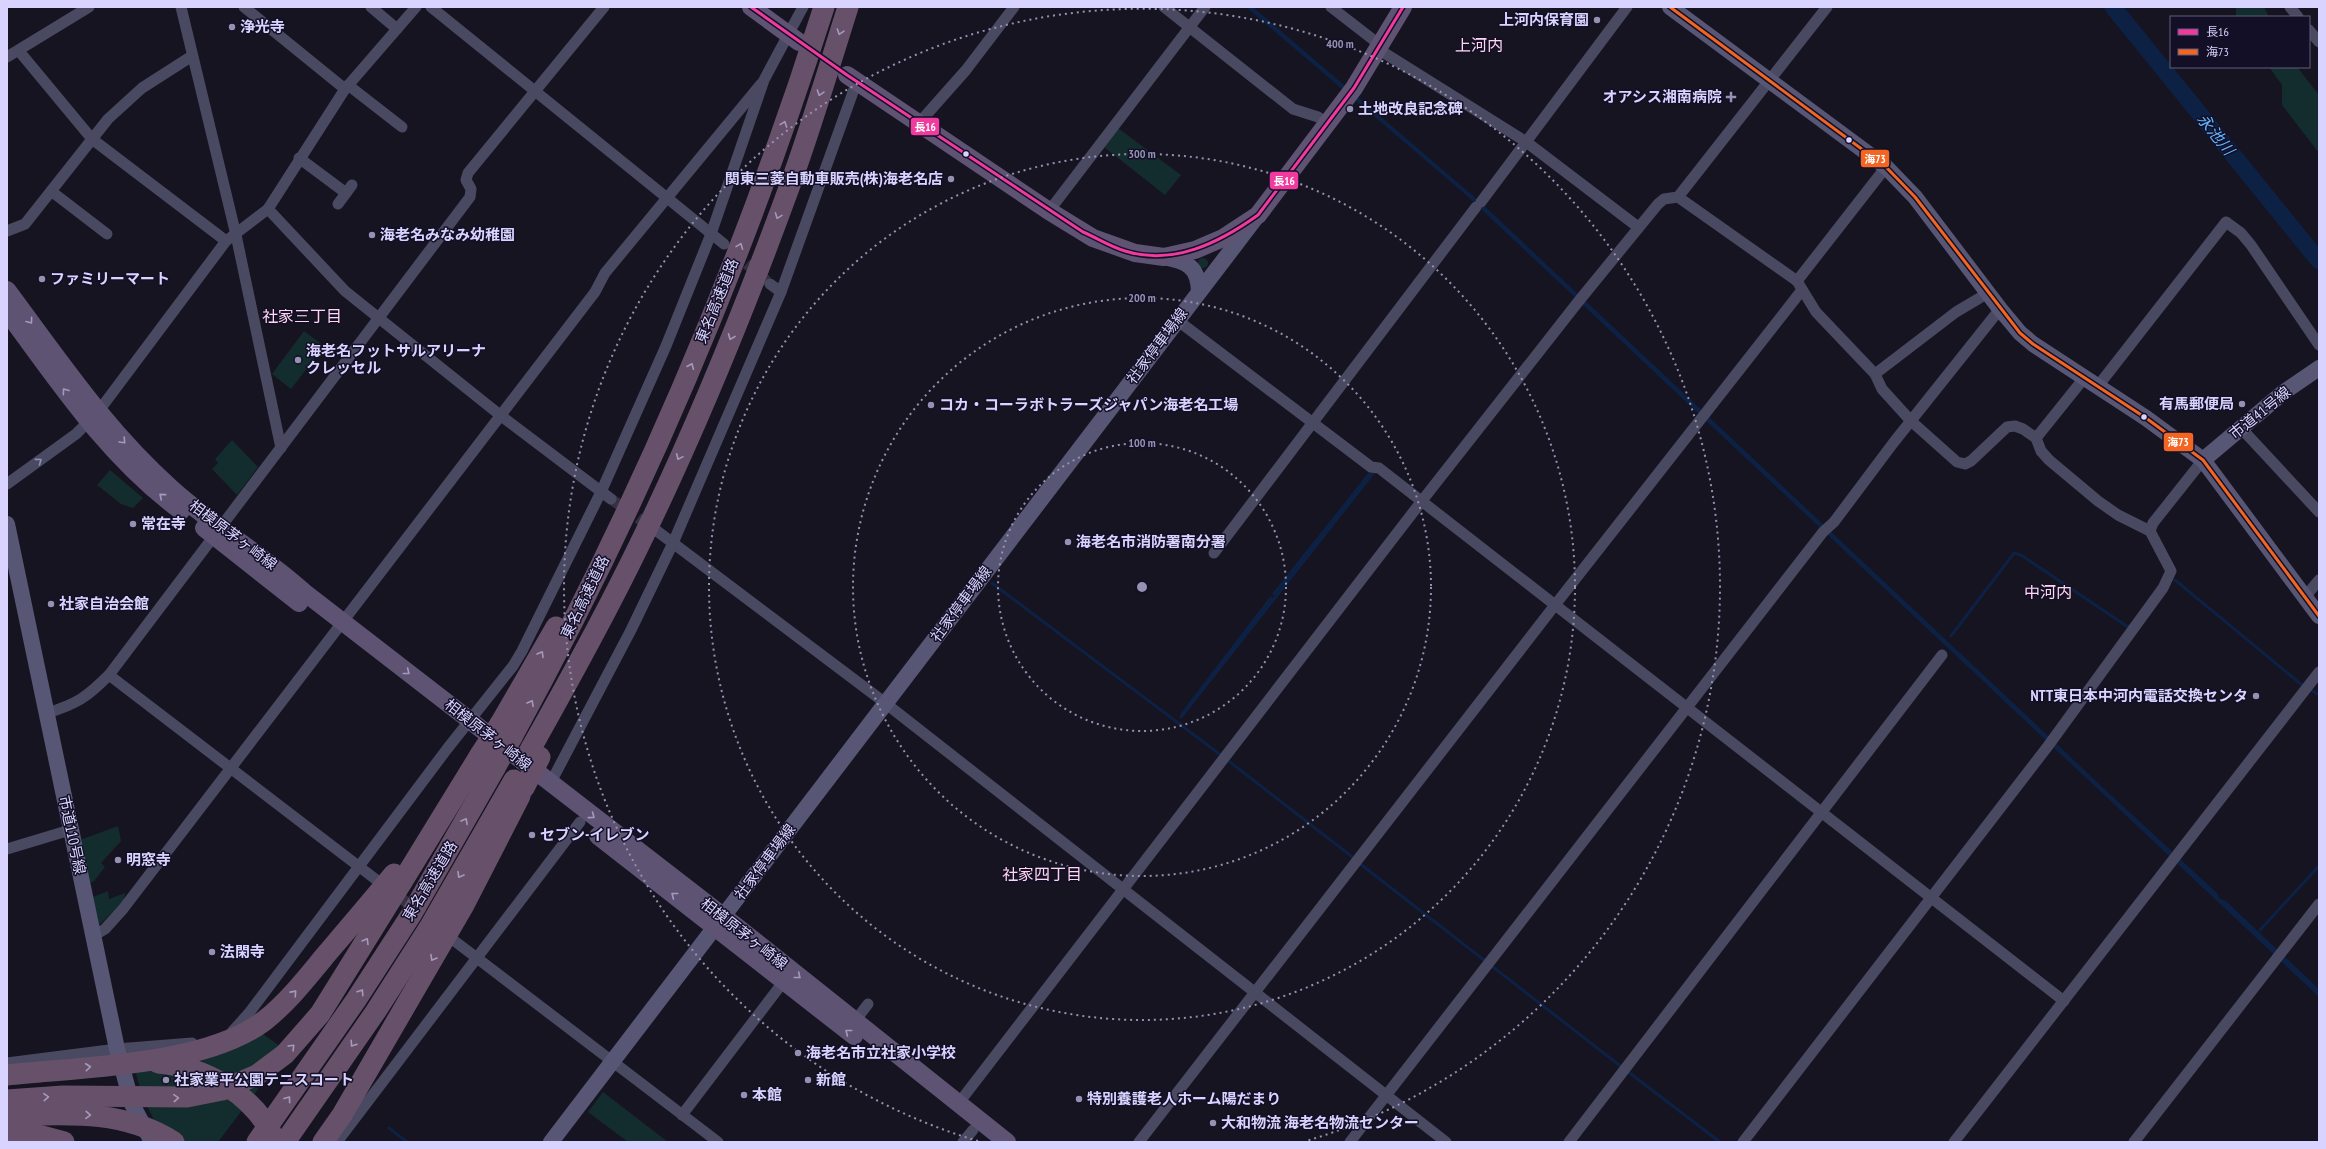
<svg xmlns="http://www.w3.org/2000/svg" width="2326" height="1149" font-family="'PT Sans Narrow','Noto Sans JP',sans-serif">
<rect width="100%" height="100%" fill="#161421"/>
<!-- green -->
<g fill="#132c2d">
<polygon points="2236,7 2264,7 2269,17 2236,17"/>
<polygon points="2269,67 2297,67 2319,95 2319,153 2282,105 2282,85"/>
<polygon points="1118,128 1181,175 1165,195 1104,147"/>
<circle cx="1203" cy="263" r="5"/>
<polygon points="304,331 324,346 291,389 272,374"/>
<polygon points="232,440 258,467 237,495 212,469 218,463 215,459"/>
<polygon points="110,470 143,498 133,508 121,504 97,485"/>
<polygon points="118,826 121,841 101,863 105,867 94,881 90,883 80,840"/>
<polygon points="108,891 109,899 125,893 124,901 98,926 93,897"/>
<path d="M253 1027 287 1051 218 1142H167C150 1115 137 1089 133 1057Z"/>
<polygon points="603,1092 668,1142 628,1142 588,1112"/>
</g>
<!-- water -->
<polygon fill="#0d2144" points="1246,7 1253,7 1478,200 2111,795 2217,893 2219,898 2227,902 2319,989 2319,997 1465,194"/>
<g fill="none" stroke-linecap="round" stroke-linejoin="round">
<!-- stream -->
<g stroke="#0d2144" stroke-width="3">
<polyline points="2175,580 2302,685"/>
<polyline points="992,583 1222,756"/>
<polyline points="1274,594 1371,472"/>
<polyline points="1951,636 2014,553 2021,555 2128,627 2130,625"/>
<polyline points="2309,689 2319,695"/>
<polyline points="1182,714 1271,598"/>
<polyline points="1181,717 1374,472"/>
<polyline points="1226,759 1355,859"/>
<polyline points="1359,863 1623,1068"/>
<polyline points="2260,930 2319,866"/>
<polyline points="1627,1071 1720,1142"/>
<polyline points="389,1128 407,1142"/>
</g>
<!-- river -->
<polyline stroke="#0d2144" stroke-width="17" points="2113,7 2319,261"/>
<!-- street-tunnel -->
<g stroke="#333142" stroke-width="11" stroke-dasharray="11 5.5" stroke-linecap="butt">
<polyline points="734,253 770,284"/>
<polyline points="611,499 652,528"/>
<polyline points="401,898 435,925"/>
</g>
<!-- street -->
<g stroke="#4a4962" stroke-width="11">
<polyline points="181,7 236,235 281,448"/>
<polyline points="244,7 345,89"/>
<polyline points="371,7 397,29"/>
<polyline points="431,7 724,244"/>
<polyline points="1164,7 1293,109 1318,117 1327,123"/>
<polyline points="1331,7 1380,45"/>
<polyline points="2290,7 2298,17"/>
<polyline points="2309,30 2319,42"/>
<polyline points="1378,49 1525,141 1638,227"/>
<polyline points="19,51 92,139 226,241"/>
<polyline points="7,57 89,7"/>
<polyline points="348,85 402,127"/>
<polyline points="919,123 966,70 1014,7"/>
<polyline points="299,158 346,193"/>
<polyline points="51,191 107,234"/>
<polyline points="1678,197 1797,281 1816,312 1875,374 1882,389 1911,421 1957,462 1965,464 1971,461 2007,427 2015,426 2023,429 2036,438 2041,451 2049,460 2098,501 2118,515 2150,531 2171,571 2163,588 2048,746 1743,1142"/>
<polyline points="1481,202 1627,7"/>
<polyline points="338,204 352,185"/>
<polyline points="268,209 345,291 500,415 611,499"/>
<polyline points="1049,211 1205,7"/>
<polyline points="7,231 25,224 108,119 142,88 192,56"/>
<polyline points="1797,281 1886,167"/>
<polyline points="770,284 781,292"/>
<polyline points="1177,320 1371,467 1379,468 2064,1001"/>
<polyline points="1875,374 1956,312 1988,293"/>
<polyline points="2098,386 2226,222 2241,233 2251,245 2319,345"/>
<polyline points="2240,427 2319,512"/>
<polyline points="2036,438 2085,377"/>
<polyline points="7,484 76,434 98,412 226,241 268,209 345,89 416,7"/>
<polyline points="657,531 880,699 1446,1142"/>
<polyline points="2150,531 2153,523 2203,460"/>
<polyline points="1214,553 1476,207"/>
<polyline points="2305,597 2319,580"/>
<polyline points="109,675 387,888"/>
<path d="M47 713C77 704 87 697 109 675L470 197 471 189 466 180 468 173 604 7"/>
<polyline points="550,784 631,630 673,543 781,292 857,81"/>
<polyline points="7,849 70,830"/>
<polyline points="93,936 105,929 123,909 595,292 605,273 761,84"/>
<polyline points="452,939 718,1142"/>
<polyline points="855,1021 868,1004"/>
<polyline points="232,1032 249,1013 447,749 513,666 522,651 601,492 666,346 711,234 764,80 803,7"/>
<polyline points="7,1063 117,1049 192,1043"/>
<polyline points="958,1104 1421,502 1578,302 1658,204 1664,199 1678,197 1827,7"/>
<polyline points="682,1115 784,981"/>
<polyline points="337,1142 580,822"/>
<polyline points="963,1142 973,1130"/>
<polyline points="1139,1142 1555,605 1802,290"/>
<polyline points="1350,1142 1823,532 1834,522 1894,442 2000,309"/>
<polyline points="1569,1142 1942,655"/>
<polyline points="1954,1142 2319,672"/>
<polyline points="2134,1142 2319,904"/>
</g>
<!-- secondary -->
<g stroke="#575674" stroke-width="16">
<polyline points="1670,7 1886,167 1915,197 2000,309 2020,333 2033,344 2146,418 2203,460 2319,616"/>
<path d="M1164 257C1187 262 1198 266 1199 291"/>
<polyline points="2203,460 2284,392 2319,368"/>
<polyline points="7,524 117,1049 132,1104 152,1142"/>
<polyline points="551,1142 1255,219"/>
</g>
<!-- primary -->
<g stroke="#5e5373" stroke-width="18">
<polyline points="751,7 799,42"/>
<polyline points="847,75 1049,211 1093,238 1135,253 1164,257 1195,250 1223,238 1258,215 1354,88 1403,7"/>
<path d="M7 290C60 361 105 429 172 489 213 526 262 554 304 592L736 926 1007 1142"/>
<path d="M7 312C59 383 109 458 181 511"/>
<polyline points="204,528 299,603"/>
<polyline points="598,836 854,1036"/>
</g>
<!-- highway -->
<g stroke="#67516a" stroke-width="21">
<polyline points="500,724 556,627"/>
<path d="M512 737C639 505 744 259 824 7"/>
<path d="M530 750C557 702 583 655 608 607 680 469 740 323 793 177 813 121 830 64 848 7"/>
<polyline points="402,882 480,755"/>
<polyline points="7,1133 38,1135 64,1142"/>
<polyline points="257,1142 356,1000 411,915 495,768"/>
<polyline points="285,1142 376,1011 429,928 514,780"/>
<polyline points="323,1142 342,1115 464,905 520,796"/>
</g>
<!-- highway-bridge -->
<g stroke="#67516a" stroke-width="21">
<polyline points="480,755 500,724"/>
<polyline points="495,768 512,737"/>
<polyline points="524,788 540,757"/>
<path d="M158 1063C208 1067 255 1096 276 1142"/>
<path d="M7 1075C82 1067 204 1066 264 1021 287 1003 305 980 324 957 347 930 371 902 394 874"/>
<polyline points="7,1100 63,1096 187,1097 222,1090 257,1075 285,1054 320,1014 402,882"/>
<path d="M7 1116C65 1114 123 1109 174 1142"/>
</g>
<defs>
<path id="bus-1" d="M751 7 847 75 1083 232C1097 238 1111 247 1125 251 1173 266 1219 243 1258 215L1354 88 1403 7"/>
<polyline id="bus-2" points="1670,7 1886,167 1915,197 2020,333 2033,344 2146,418 2203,460 2319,616"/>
</defs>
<!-- bus-1 casing -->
<use href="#bus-1" stroke="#130f26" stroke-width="6"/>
<!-- bus-2 casing -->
<use href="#bus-2" stroke="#130f26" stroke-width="6"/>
<!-- bus-1 -->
<use href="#bus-1" stroke="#f13a9d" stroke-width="3"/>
<!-- bus-2 -->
<use href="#bus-2" stroke="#f26522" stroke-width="3"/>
</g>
<!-- one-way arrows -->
<defs><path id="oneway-chevron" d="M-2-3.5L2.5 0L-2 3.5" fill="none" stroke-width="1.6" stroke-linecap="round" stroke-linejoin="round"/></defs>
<g stroke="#a699bc">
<use href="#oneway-chevron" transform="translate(840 32) rotate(108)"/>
<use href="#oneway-chevron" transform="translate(820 93) rotate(108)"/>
<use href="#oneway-chevron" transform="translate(784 124) rotate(-70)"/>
<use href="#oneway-chevron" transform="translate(778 216) rotate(111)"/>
<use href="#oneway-chevron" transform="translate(740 246) rotate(-69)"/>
<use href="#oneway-chevron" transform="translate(731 337) rotate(112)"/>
<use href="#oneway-chevron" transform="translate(691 366) rotate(-67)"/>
<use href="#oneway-chevron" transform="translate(679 457) rotate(114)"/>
<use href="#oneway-chevron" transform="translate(541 654) rotate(-60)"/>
<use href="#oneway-chevron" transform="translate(531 703) rotate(-61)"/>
<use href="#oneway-chevron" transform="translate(465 821) rotate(-61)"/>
<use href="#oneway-chevron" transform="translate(460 875) rotate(120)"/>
<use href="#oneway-chevron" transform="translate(366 941) rotate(-59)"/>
<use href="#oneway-chevron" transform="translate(433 958) rotate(120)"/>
<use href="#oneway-chevron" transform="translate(361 992) rotate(-57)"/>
<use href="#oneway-chevron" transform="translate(294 993) rotate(-48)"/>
<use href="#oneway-chevron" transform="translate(353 1044) rotate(124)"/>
<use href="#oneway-chevron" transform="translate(292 1047) rotate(-45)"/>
<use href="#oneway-chevron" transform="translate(88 1067) rotate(-6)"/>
<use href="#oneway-chevron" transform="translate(46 1097) rotate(-3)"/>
<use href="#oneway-chevron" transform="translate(176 1098) rotate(-3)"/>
<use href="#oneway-chevron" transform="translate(288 1099) rotate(-54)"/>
<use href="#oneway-chevron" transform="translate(88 1115) rotate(3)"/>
</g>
<g stroke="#a29ac0">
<use href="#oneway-chevron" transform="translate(30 321) rotate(53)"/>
<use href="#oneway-chevron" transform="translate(65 391) rotate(-126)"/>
<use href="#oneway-chevron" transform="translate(123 441) rotate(47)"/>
<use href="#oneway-chevron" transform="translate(162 496) rotate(-140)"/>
<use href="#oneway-chevron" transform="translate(407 672) rotate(38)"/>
<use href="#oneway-chevron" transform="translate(592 816) rotate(37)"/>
<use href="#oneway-chevron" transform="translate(674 895) rotate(-142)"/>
<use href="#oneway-chevron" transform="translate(798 976) rotate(39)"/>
<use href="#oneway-chevron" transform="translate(848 1032) rotate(-142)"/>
</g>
<use stroke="#928eb0" href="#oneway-chevron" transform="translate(39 461) rotate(-36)"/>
<!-- distance rings -->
<g fill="none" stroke="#9591b1" stroke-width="2" stroke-dasharray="2 4">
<circle cx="1142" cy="587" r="144"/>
<circle cx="1142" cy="587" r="289"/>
<circle cx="1142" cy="587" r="433"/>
<path d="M978 1141A578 578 0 1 1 1306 1141"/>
</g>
<!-- markers -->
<g fill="#9591b1" stroke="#130f26" stroke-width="1.5">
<circle cx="1597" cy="20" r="4"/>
<circle cx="232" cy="27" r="4"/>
<path d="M1729 91h4v4h4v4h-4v4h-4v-4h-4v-4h4z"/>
<circle cx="1350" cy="109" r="4"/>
<circle cx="951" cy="179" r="4"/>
<circle cx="372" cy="235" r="4"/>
<circle cx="42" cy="279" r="4"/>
<circle cx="298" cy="360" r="4"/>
<circle cx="2242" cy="404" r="4"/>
<circle cx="931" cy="405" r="4"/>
<circle cx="133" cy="524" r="4"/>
<circle cx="1068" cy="542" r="4"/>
<circle cx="51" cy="604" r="4"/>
<circle cx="2256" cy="696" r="4"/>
<circle cx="532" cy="835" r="4"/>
<circle cx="118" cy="860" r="4"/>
<circle cx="212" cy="952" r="4"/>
<circle cx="798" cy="1053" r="4"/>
<circle cx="166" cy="1080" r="4"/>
<circle cx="808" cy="1080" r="4"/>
<circle cx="744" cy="1095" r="4"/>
<circle cx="1079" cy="1099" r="4"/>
<circle cx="1213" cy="1123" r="4"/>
</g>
<g fill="#d9d4ff" stroke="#130f26" stroke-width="1.5">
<circle cx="1849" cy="140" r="3.5"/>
<circle cx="966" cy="154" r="3.5"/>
<circle cx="2144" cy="417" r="3.5"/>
</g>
<g text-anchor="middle" stroke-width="3" stroke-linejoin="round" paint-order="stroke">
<!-- poi labels -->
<g font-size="15" font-weight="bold" fill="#d9d4ff" stroke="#130f26" text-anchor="start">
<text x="1589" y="25" text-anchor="end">上河内保育園</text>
<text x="240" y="32">浄光寺</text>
<text x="1722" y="102" text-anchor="end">オアシス湘南病院</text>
<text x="1358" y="114">土地改良記念碑</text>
<text x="943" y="184" text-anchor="end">関東三菱自動車販売(株)海老名店</text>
<text x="380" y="240">海老名みなみ幼稚園</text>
<text x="50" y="284">ファミリーマート</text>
<text x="306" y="356">海老名フットサルアリーナ<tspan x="306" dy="17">クレッセル</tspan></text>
<text x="2234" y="409" text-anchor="end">有馬郵便局</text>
<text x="939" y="410">コカ・コーラボトラーズジャパン海老名工場</text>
<text x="141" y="529">常在寺</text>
<text x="1076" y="547">海老名市消防署南分署</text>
<text x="59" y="609">社家自治会館</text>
<text x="2248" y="701" text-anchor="end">NTT東日本中河内電話交換センタ</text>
<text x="540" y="840">セブン-イレブン</text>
<text x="126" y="865">明窓寺</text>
<text x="220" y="957">法閑寺</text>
<text x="806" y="1058">海老名市立社家小学校</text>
<text x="174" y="1085">社家業平公園テニスコート</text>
<text x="816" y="1085">新館</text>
<text x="752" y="1100">本館</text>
<text x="1087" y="1104">特別養護老人ホーム陽だまり</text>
<text x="1221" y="1128">大和物流 海老名物流センター</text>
</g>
<!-- street labels -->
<g font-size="15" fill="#d9d4ff" stroke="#130f26">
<text transform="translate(717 301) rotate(-68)" y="5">東名高速道路</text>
<text transform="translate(1157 346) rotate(-53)" y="5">社家停車場線</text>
<text transform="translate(2260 413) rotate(-39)" y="5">市道41号線</text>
<text transform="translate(233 535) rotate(37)" y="5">相模原茅ヶ崎線</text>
<text transform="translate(585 597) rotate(-64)" y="5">東名高速道路</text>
<text transform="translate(961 604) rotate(-53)" y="5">社家停車場線</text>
<text transform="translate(488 735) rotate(38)" y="5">相模原茅ヶ崎線</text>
<text transform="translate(72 835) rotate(78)" y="5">市道110号線</text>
<text transform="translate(765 862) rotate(-53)" y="5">社家停車場線</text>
<text transform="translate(430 881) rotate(-59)" y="5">東名高速道路</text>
<text transform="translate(744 934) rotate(38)" y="5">相模原茅ヶ崎線</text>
</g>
<!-- neighbourhood labels -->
<g font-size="16" fill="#ffd6f0" stroke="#130f26">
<text x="1479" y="51">上河内</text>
<text x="302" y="322">社家三丁目</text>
<text x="2048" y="598">中河内</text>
<text x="1042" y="880">社家四丁目</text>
</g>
<!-- water labels -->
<g font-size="16" font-style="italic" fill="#62b6ff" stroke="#130f26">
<text transform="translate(2216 134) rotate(51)" y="6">永池川</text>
</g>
</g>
<circle cx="1142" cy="587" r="6" fill="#9591b1" stroke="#130f26" stroke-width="2"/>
<g font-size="12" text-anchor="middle" font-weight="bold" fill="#9591b1" stroke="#130f26" stroke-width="3" stroke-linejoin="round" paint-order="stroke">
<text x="1340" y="48">400 m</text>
<text x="1142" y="158">300 m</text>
<text x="1142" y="302">200 m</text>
<text x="1142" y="447">100 m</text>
</g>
<g stroke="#130f26" stroke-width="1.5">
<rect x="910" y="117" width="30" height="19" rx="4" fill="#f13a9d"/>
<rect x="1860" y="149" width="30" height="19" rx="4" fill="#f26522"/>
<rect x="1269" y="171" width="30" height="19" rx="4" fill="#f13a9d"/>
<rect x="2163" y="432" width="31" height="20" rx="4" fill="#f26522"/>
</g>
<g font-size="11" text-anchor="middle" font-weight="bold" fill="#fff">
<text x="925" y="131">長16</text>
<text x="1875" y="163">海73</text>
<text x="1284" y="185">長16</text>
<text x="2178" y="446">海73</text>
</g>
<!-- border -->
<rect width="2326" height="1149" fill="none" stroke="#d9d4ff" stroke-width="16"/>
<!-- legend -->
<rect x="2170" y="16" width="140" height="52" fill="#130f26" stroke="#625e7d"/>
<rect x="2178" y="29" width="20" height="6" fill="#f13a9d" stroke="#625e7d"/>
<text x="2206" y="36" font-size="12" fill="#d9d4ff">長16</text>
<rect x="2178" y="49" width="20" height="6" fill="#f26522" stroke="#625e7d"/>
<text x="2206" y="56" font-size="12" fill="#d9d4ff">海73</text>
</svg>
